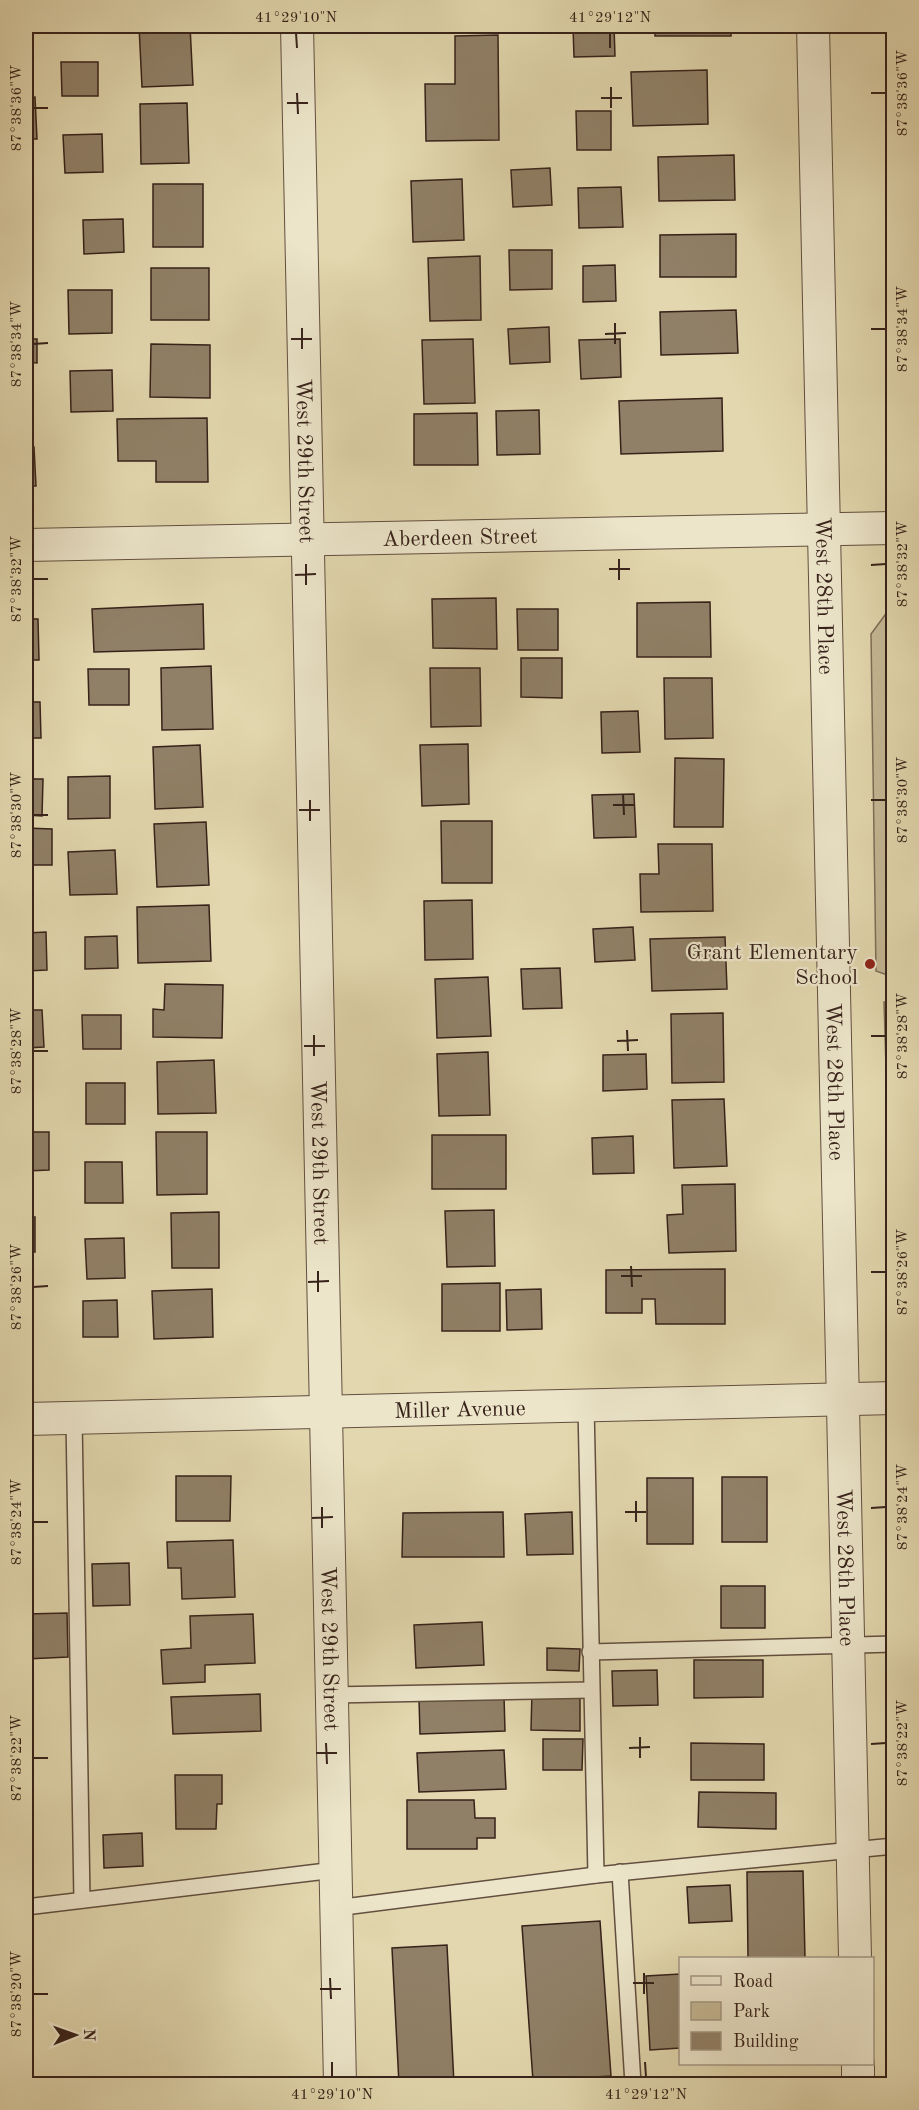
<svg xmlns="http://www.w3.org/2000/svg" width="919" height="2110" font-family="'Old Standard TT',serif">
<rect width="100%" height="100%" fill="#e2d7ae"/>
<filter id="stains"><feTurbulence type="fractalNoise" baseFrequency=".00333" numOctaves="4"/><feColorMatrix values="0 0 0 0 .2 0 0 0 0 .09 0 0 0 0 .02 0 0 0 .5 -.17"/></filter>
<radialGradient id="worn" r=".72"><stop offset=".6" stop-color="#630" stop-opacity="0"/><stop offset="1" stop-color="#630" stop-opacity=".3"/></radialGradient>
<!-- green -->
<g fill="#c5b895" stroke="#7e6d58" stroke-width="1.5">
<polygon points="893,604 893,977 876,971 871,634"/>
<polygon points="884,1002 894,1003 893,1295 893,1294"/>
</g>
<!-- building -->
<g fill="#908067" stroke="#37221a" stroke-width="1.5">
<polygon points="139,26 190,26 193,85 142,87"/>
<polygon points="573,26 614,26 615,56 574,57"/>
<rect x="655" y="26" width="76" height="10"/>
<polygon points="498,35 499,140 426,141 425,84 455,84 455,36"/>
<polygon points="61,62 98,62 98,96 62,96"/>
<polygon points="707,70 708,124 633,126 631,72"/>
<polygon points="35,97 37,139 26,139 26,98"/>
<polygon points="187,103 189,163 141,164 140,104"/>
<polygon points="576,111 611,111 611,150 577,150"/>
<polygon points="102,134 103,172 65,173 63,135"/>
<polygon points="734,155 735,200 659,201 658,157"/>
<polygon points="550,168 552,205 513,207 511,170"/>
<polygon points="462,179 464,240 413,242 411,181"/>
<rect x="153" y="184" width="50" height="63"/>
<polygon points="621,187 623,227 579,228 578,188"/>
<polygon points="123,219 124,252 84,254 83,220"/>
<polygon points="736,234 736,277 660,277 660,235"/>
<polygon points="509,250 552,250 552,289 510,290"/>
<polygon points="480,256 481,320 430,321 428,258"/>
<polygon points="615,265 616,301 583,302 583,266"/>
<rect x="151" y="268" width="58" height="52"/>
<polygon points="68,290 112,290 112,333 69,334"/>
<polygon points="736,310 738,353 661,355 660,312"/>
<polygon points="549,327 550,362 510,364 508,329"/>
<polygon points="26,339 37,339 37,363 26,362"/>
<polygon points="473,339 475,403 424,404 422,340"/>
<polygon points="620,339 621,377 581,379 579,340"/>
<polygon points="151,344 210,345 210,398 150,397"/>
<polygon points="112,370 113,411 71,412 70,371"/>
<polygon points="722,398 723,451 621,454 619,401"/>
<polygon points="539,410 540,454 497,455 496,411"/>
<polygon points="477,413 478,465 414,465 414,414"/>
<polygon points="207,418 208,482 156,482 156,461 118,461 117,419"/>
<polygon points="26,447 34,447 36,486 26,486"/>
<polygon points="496,598 497,649 433,648 432,599"/>
<polygon points="710,602 711,657 637,657 637,603"/>
<polygon points="203,604 204,649 94,652 92,609"/>
<polygon points="517,609 558,609 558,650 518,650"/>
<polygon points="26,619 38,619 39,660 26,660"/>
<polygon points="521,658 562,658 562,698 521,697"/>
<polygon points="211,666 213,729 162,730 161,668"/>
<polygon points="430,668 480,668 481,726 431,727"/>
<polygon points="88,669 129,669 129,705 89,705"/>
<polygon points="664,678 712,678 713,738 665,739"/>
<polygon points="26,702 40,702 41,738 26,738"/>
<polygon points="638,711 640,752 602,753 601,712"/>
<polygon points="468,744 469,804 422,806 420,745"/>
<polygon points="200,745 203,807 155,809 153,747"/>
<polygon points="675,758 724,759 723,827 674,827"/>
<polygon points="110,776 110,818 68,819 68,777"/>
<polygon points="26,779 43,779 42,816 26,815"/>
<polygon points="634,794 636,837 594,838 592,795"/>
<polygon points="441,821 492,821 492,883 442,883"/>
<polygon points="206,822 209,885 157,887 154,824"/>
<polygon points="26,828 52,829 52,865 26,865"/>
<polygon points="658,844 712,844 713,911 641,912 640,874 659,874"/>
<polygon points="115,850 117,894 70,895 68,852"/>
<polygon points="472,900 473,959 425,960 424,901"/>
<polygon points="209,905 211,961 138,963 137,907"/>
<polygon points="633,927 635,960 595,962 593,929"/>
<polygon points="46,932 47,970 26,971 26,933"/>
<polygon points="117,936 118,968 85,969 85,937"/>
<polygon points="725,937 727,989 652,991 650,939"/>
<polygon points="560,968 562,1008 523,1009 521,969"/>
<polygon points="488,977 491,1036 437,1038 435,979"/>
<polygon points="165,984 223,985 222,1038 153,1037 153,1009 164,1010"/>
<polygon points="26,1010 42,1010 44,1047 26,1048"/>
<polygon points="723,1013 724,1082 672,1083 671,1014"/>
<polygon points="82,1015 121,1015 121,1049 83,1049"/>
<polygon points="488,1052 490,1115 439,1116 437,1054"/>
<polygon points="646,1054 647,1089 603,1091 603,1055"/>
<polygon points="214,1060 216,1113 158,1114 157,1062"/>
<rect x="86" y="1083" width="39" height="41"/>
<polygon points="724,1099 727,1166 674,1168 672,1100"/>
<polygon points="26,1132 49,1132 49,1170 26,1171"/>
<polygon points="156,1132 207,1132 207,1194 157,1195"/>
<rect x="432" y="1135" width="74" height="54"/>
<polygon points="633,1136 634,1173 593,1174 592,1138"/>
<polygon points="85,1162 122,1162 123,1203 85,1203"/>
<polygon points="735,1184 736,1251 669,1253 667,1215 683,1214 682,1185"/>
<polygon points="494,1210 495,1266 447,1267 445,1211"/>
<polygon points="219,1212 219,1268 172,1268 171,1213"/>
<rect x="26" y="1217" width="9" height="35"/>
<polygon points="124,1238 125,1278 87,1279 85,1239"/>
<polygon points="725,1269 725,1324 656,1324 655,1299 642,1299 642,1313 606,1313 606,1270"/>
<polygon points="500,1283 500,1331 442,1331 442,1284"/>
<polygon points="212,1289 213,1337 154,1339 152,1291"/>
<polygon points="541,1289 542,1329 507,1330 506,1290"/>
<polygon points="117,1300 118,1337 83,1337 83,1301"/>
<polygon points="176,1476 231,1476 230,1521 176,1521"/>
<rect x="722" y="1477" width="45" height="65"/>
<rect x="647" y="1478" width="46" height="66"/>
<polygon points="503,1512 504,1557 402,1557 403,1513"/>
<polygon points="572,1512 573,1554 527,1555 525,1514"/>
<polygon points="233,1540 235,1597 182,1599 181,1568 168,1568 167,1542"/>
<polygon points="129,1563 130,1605 93,1606 92,1564"/>
<rect x="721" y="1586" width="44" height="42"/>
<polygon points="67,1613 68,1657 26,1659 26,1614"/>
<polygon points="253,1614 255,1663 205,1665 205,1682 163,1684 161,1650 191,1648 190,1616"/>
<polygon points="482,1622 484,1665 416,1668 414,1625"/>
<polygon points="547,1648 580,1649 579,1671 547,1670"/>
<polygon points="694,1660 763,1660 763,1697 694,1698"/>
<polygon points="657,1670 658,1705 613,1706 612,1671"/>
<polygon points="532,1691 580,1692 580,1731 531,1730"/>
<polygon points="260,1694 261,1731 173,1734 171,1697"/>
<polygon points="504,1696 505,1731 420,1734 419,1699"/>
<polygon points="543,1739 583,1739 582,1770 543,1770"/>
<polygon points="691,1743 764,1744 764,1780 691,1780"/>
<polygon points="504,1750 506,1789 419,1792 417,1753"/>
<polygon points="175,1775 222,1775 222,1804 217,1804 216,1829 176,1829"/>
<polygon points="699,1792 776,1793 776,1829 698,1827"/>
<polygon points="407,1800 474,1800 475,1818 495,1818 495,1838 477,1838 477,1849 407,1849"/>
<rect x="26" y="1805" width="5" height="64"/>
<polygon points="142,1833 143,1866 104,1868 103,1835"/>
<polygon points="803,1871 805,1958 748,1958 747,1872"/>
<polygon points="730,1885 732,1921 689,1923 687,1887"/>
<polygon points="600,1921 611,2076 533,2081 522,1926"/>
<polygon points="447,1945 454,2084 399,2084 392,1948"/>
<polygon points="680,1974 680,2048 650,2050 646,1976"/>
</g>
<g fill="none" stroke-linecap="round" stroke-linejoin="round">
<defs>
<g id="service">
<polyline points="586,1406 596,1875"/>
<polyline points="74,1418 82,1900"/>
<polyline points="590,1652 894,1644"/>
<polyline points="332,1695 591,1690"/>
<polyline points="620,1872 633,2084"/>
<polyline points="26,1907 335,1870"/>
<polyline points="336,1908 596,1875 894,1846"/>
</g>
<g id="minor">
<path id="s1" d="M297 26 340 2084"/>
<path id="s2" d="M813 26 855 1958"/>
<path id="s3" d="M26 545 894 528"/>
<path id="s4" d="M26 1419 894 1398"/>
<polyline points="858,2064 858,2084"/>
</g>
</defs>
<!-- service casing -->
<use href="#service" stroke="#624f3f" stroke-width="18"/>
<!-- minor casing -->
<use href="#minor" stroke="#624f3f" stroke-width="34"/>
<!-- service -->
<use href="#service" stroke="#ece5ca" stroke-width="15"/>
<!-- minor -->
<use href="#minor" stroke="#ece5ca" stroke-width="32"/>
</g>
<!-- ticks -->
<path fill="none" stroke="#37221a" stroke-width="2" d="M296 33 297 48M610 33V48M611 87V108M297 93 298 114M871 93H886M601 98H622M287 103H308M33 108H48M615 323V344M302 328V349M871 329H886M605 334 626 333M291 339H312M33 344 48 343M619 559V580M306 564V585M871 565 886 564M609 569H630M295 575 316 574M33 579H48M623 794 624 815M310 800V821M871 800H886M613 805H634M299 810H320M33 815H48M627 1030 628 1051M314 1035V1056M871 1036H886M617 1041 638 1040M304 1046H325M33 1051H48M631 1266 632 1287M318 1271V1292M871 1272H886M621 1276H642M308 1282 329 1281M33 1287 48 1286M636 1501V1522M322 1507V1528M871 1508 886 1507M625 1512H646M312 1518 333 1517M33 1522H48M640 1737V1758M326 1743 327 1764M871 1744 886 1743M629 1748 650 1747M316 1753H337M33 1758H48M644 1973V1994M330 1978 331 1999M633 1983H654M320 1989H341M33 1994H48M332 2062V2077M645 2062 646 2077"/>
<!-- markers -->
<circle fill="#8f2418" stroke="#ece5ca" stroke-width="2" cx="870" cy="964" r="6"/>
<g text-anchor="middle" stroke-width="4.5" stroke-linejoin="round" paint-order="stroke">
<!-- street labels -->
<g font-size="22" fill="#37221a" stroke="#ece5ca">
<text dy="8" stroke="none"><textPath href="#s1" startOffset="435">West 29th Street</textPath></text>
<text dy="8" stroke="none"><textPath href="#s3" startOffset="434">Aberdeen Street</textPath></text>
<text dy="8" stroke="none"><textPath href="#s2" startOffset="570">West 28th Place</textPath></text>
<text dy="8" stroke="none"><textPath href="#s2" startOffset="1056">West 28th Place</textPath></text>
<text dy="8" stroke="none"><textPath href="#s1" startOffset="1137">West 29th Street</textPath></text>
<text dy="8" stroke="none"><textPath href="#s4" startOffset="434">Miller Avenue</textPath></text>
<text dy="8" stroke="none"><textPath href="#s2" startOffset="1542">West 28th Place</textPath></text>
<text dy="8" stroke="none"><textPath href="#s1" startOffset="1623">West 29th Street</textPath></text>
</g>
<!-- poi labels -->
<g font-size="22" fill="#37221a" stroke="#ece5ca" text-anchor="end">
<text x="858" y="959">Grant Elementary<tspan x="858" dy="25">School</tspan></text>
</g>
</g>
<!-- margin -->
<rect width="919" height="2110" fill="none" stroke="#e2d7ae" stroke-width="66"/>
<!-- legend -->
<rect x="679" y="1957" width="195" height="108" fill="#ece5ca" stroke="#a49784" stroke-width="1.5"/>
<rect x="691" y="1976" width="30" height="9" fill="#ece5ca" stroke="#a49784" stroke-width="1.5"/>
<text x="733" y="1987" font-size="18" fill="#37221a">Road</text>
<rect x="691" y="2002" width="30" height="18" fill="#c5b895" stroke="#a49784" stroke-width="1.5"/>
<text x="733" y="2017" font-size="18" fill="#37221a">Park</text>
<rect x="691" y="2032" width="30" height="18" fill="#908067" stroke="#a49784" stroke-width="1.5"/>
<text x="733" y="2047" font-size="18" fill="#37221a">Building</text>
<!-- north arrow -->
<g transform="translate(75 2035) rotate(89)" stroke="#ece5ca" stroke-width="4.5" paint-order="stroke">
<path d="M0-4.5L10 22L0 15L-10 22Z" fill="#37221a"/>
<text y="-9" font-size="16" font-weight="bold" text-anchor="middle" fill="#37221a">N</text>
</g>
<rect x="33" y="33" width="853" height="2044" fill="none" stroke="#37221a" stroke-width="2"/>
<g font-size="15" text-anchor="middle" fill="#37221a">
<text x="296" y="22">41°29'10"N</text>
<text x="610" y="22">41°29'12"N</text>
<text transform="translate(902 93) rotate(-90)" y="5">87°38'36"W</text>
<text transform="translate(16 108) rotate(-90)" y="5">87°38'36"W</text>
<text transform="translate(902 329) rotate(-90)" y="5">87°38'34"W</text>
<text transform="translate(16 344) rotate(-90)" y="5">87°38'34"W</text>
<text transform="translate(902 564) rotate(-90)" y="5">87°38'32"W</text>
<text transform="translate(16 579) rotate(-90)" y="5">87°38'32"W</text>
<text transform="translate(902 800) rotate(-90)" y="5">87°38'30"W</text>
<text transform="translate(16 815) rotate(-90)" y="5">87°38'30"W</text>
<text transform="translate(902 1036) rotate(-90)" y="5">87°38'28"W</text>
<text transform="translate(16 1051) rotate(-90)" y="5">87°38'28"W</text>
<text transform="translate(902 1272) rotate(-90)" y="5">87°38'26"W</text>
<text transform="translate(16 1287) rotate(-90)" y="5">87°38'26"W</text>
<text transform="translate(902 1507) rotate(-90)" y="5">87°38'24"W</text>
<text transform="translate(16 1522) rotate(-90)" y="5">87°38'24"W</text>
<text transform="translate(902 1743) rotate(-90)" y="5">87°38'22"W</text>
<text transform="translate(16 1758) rotate(-90)" y="5">87°38'22"W</text>
<text transform="translate(16 1994) rotate(-90)" y="5">87°38'20"W</text>
<text x="332" y="2099">41°29'10"N</text>
<text x="646" y="2099">41°29'12"N</text>
</g>
<rect width="100%" height="100%" filter="url(#stains)"/>
<rect width="100%" height="100%" fill="url(#worn)"/>
</svg>
